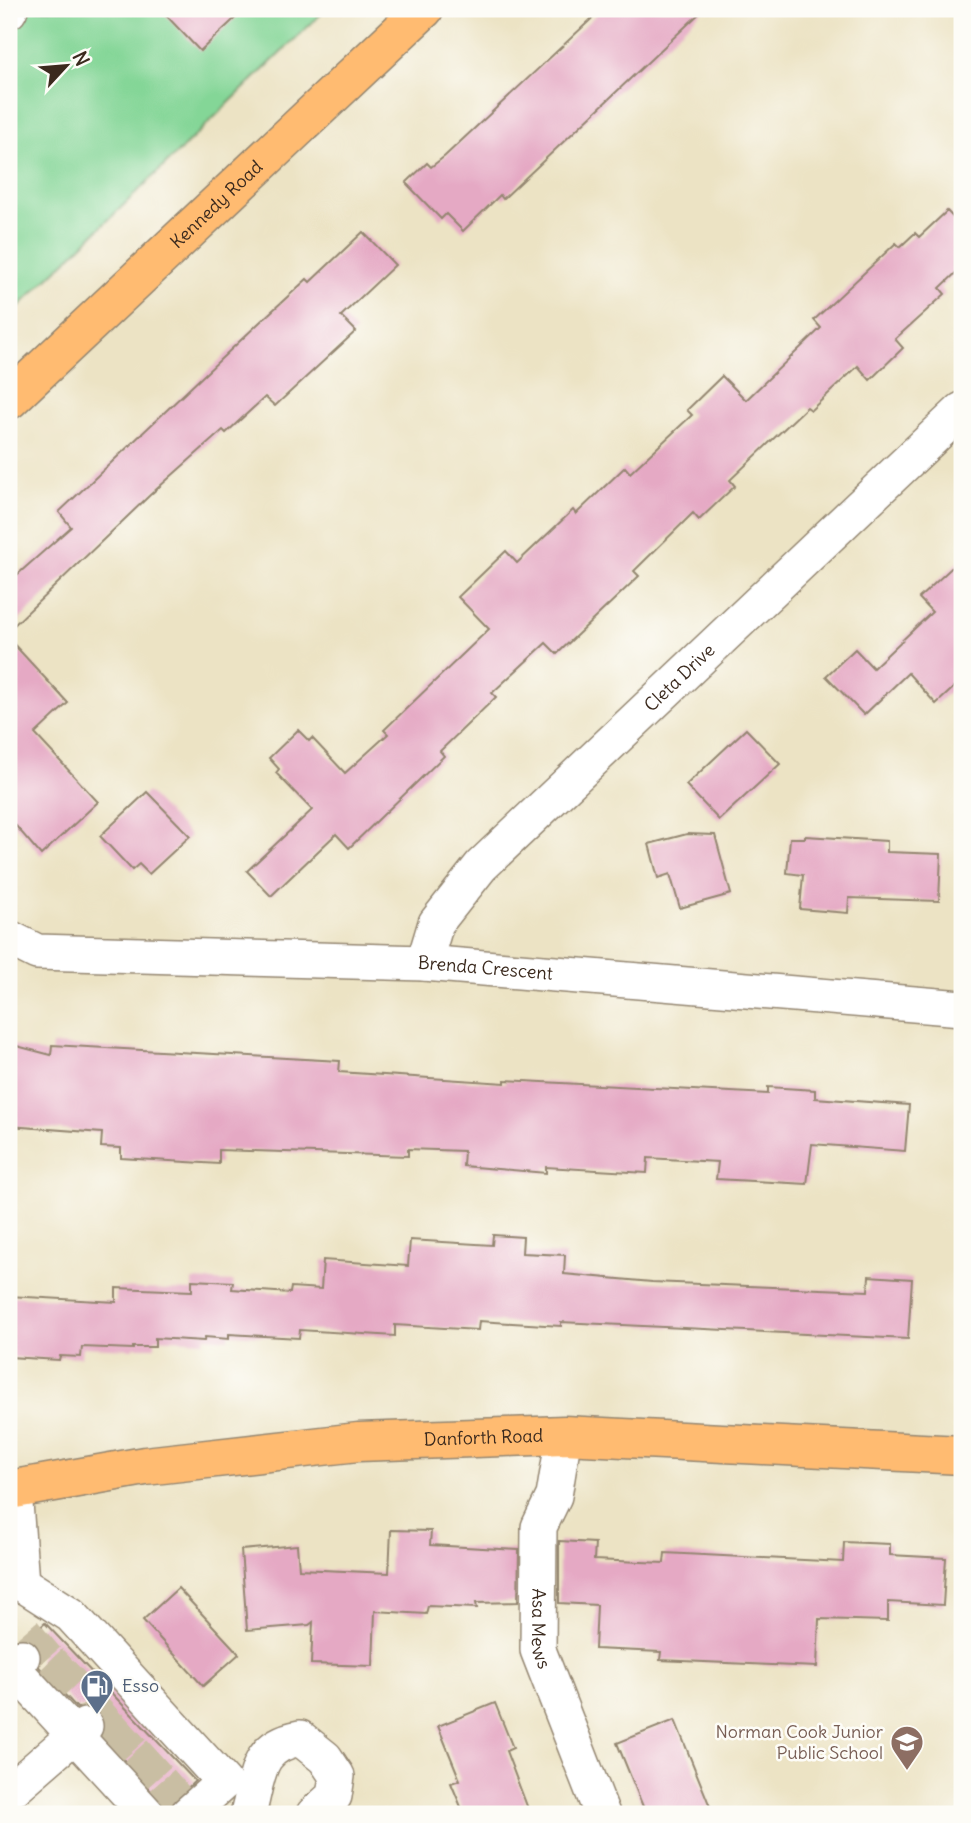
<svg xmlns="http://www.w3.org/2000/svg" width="971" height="1823" font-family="Delius,sans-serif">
<rect width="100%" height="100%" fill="#fdfcf7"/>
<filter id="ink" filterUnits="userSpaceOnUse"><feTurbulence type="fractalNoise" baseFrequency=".0143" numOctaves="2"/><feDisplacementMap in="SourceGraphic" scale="14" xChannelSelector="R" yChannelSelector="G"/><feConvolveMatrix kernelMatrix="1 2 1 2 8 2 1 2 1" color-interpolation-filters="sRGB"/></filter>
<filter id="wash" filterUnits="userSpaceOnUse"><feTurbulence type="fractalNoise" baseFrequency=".00686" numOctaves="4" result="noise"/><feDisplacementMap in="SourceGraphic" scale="28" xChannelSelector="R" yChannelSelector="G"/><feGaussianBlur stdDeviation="1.57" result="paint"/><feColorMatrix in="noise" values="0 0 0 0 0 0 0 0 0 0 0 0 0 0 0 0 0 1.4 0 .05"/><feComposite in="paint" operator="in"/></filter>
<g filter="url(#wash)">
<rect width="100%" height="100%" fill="#ece3c4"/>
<!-- green -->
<polygon fill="#84d697" stroke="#60805a" stroke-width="2" points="9,9 326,9 9,316"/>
<g id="blocks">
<!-- building -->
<g fill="#e5a9c4">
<polygon points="160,9 245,9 200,51"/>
<polygon points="602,9 704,9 503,199 500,195 463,231 446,214 441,219 406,183 427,163 431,167 445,156"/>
<polygon points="947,211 962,227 962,267 940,288 945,294 895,339 903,348 870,380 858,366 811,410 807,407 730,480 735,486 699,520 693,513 634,571 639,576 557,654 546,643 492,693 496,697 440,751 444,756 349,848 336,834 271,896 247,871 312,810 276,773 279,769 269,758 298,730 309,741 312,738 345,773 388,734 384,730 489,629 458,597 506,551 517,563 573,510 576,514 625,467 630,473 692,415 687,410 722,376 746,400 821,328 814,320 896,243 900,247 915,233 919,237"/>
<polygon points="363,232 395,265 341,316 356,331 275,406 265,397 226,433 223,430 150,495 9,630 9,582 71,527 59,512 260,322 307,279 310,282"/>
<polygon points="962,558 962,680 936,704 908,673 864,715 826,676 855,649 873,668 932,612 919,598"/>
<polygon points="9,639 68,703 35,734 98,802 41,855 9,818"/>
<polygon points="746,729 780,764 719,820 686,785"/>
<polygon points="147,792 190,836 149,874 139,864 132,870 100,836"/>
<polygon points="687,834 715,835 731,894 680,908 670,874 658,878 649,844"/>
<polygon points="805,836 887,841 887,852 941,854 939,901 849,898 848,913 800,909 803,875 787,873 790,838 805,838"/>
<polygon points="9,1044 51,1055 52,1045 340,1061 339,1072 505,1083 505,1080 768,1094 768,1087 815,1090 815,1098 909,1105 905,1151 812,1144 807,1184 716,1179 718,1162 648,1158 647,1173 546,1167 546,1173 463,1166 464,1151 408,1149 408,1156 219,1150 219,1164 121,1158 121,1148 101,1147 102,1133 9,1126"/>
<polygon points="493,1235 523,1237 522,1253 565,1255 564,1274 652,1282 868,1291 869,1276 912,1279 908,1339 561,1322 561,1326 479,1321 478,1330 395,1325 395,1336 300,1330 299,1338 229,1334 229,1339 205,1337 204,1341 155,1338 155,1347 133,1347 133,1349 82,1347 81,1357 60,1356 59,1360 9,1357 9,1296 116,1302 116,1288 192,1291 192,1280 233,1282 232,1289 290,1293 291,1287 321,1289 323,1260 408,1266 410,1240 492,1245"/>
<polygon points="391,1530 431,1531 430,1545 519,1550 518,1602 476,1603 477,1608 428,1606 426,1614 375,1611 373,1666 311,1664 313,1622 309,1625 247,1630 241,1550 297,1545 299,1569 389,1573"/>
<polygon points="559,1541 595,1543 594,1560 664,1563 665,1553 843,1562 844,1542 890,1544 890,1555 946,1558 943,1605 888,1602 888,1621 819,1619 817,1667 660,1660 661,1652 595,1649 597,1605 559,1603"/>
<polygon points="178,1588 239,1654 203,1686 143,1620"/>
<polygon points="45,1623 195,1781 166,1808 102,1735 105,1723 100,1712 91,1707 77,1708 39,1667 41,1651 29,1638"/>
<polygon points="495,1703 513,1748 506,1751 530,1814 464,1814 451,1783 460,1780 438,1726"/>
<polygon points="675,1720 713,1814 646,1814 617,1743"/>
</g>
</g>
</g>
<g filter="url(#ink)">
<use href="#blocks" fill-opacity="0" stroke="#948671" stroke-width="2"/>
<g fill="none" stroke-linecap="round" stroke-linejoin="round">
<!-- minor-tunnel -->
<g stroke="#c9bea3" stroke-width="35" stroke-dasharray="35 18" stroke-linecap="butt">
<polyline points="22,1657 55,1629"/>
<polyline points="49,1686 80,1656"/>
<polyline points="85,1726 118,1697"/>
<polyline points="108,1750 140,1721"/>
<polyline points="133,1777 165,1748"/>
<polyline points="159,1806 192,1777"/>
</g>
<defs>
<g id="minor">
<polyline points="9,11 10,9"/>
<path id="s1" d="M9 938 37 952 424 963 962 1008"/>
<path id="s2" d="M424 963 436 923 481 866 962 410"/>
<path id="s3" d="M564 1435 554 1496 539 1527 538 1650 602 1814"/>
<polyline points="14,1490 21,1583 71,1615 224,1782 188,1814"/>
<polyline points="22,1657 12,1667 147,1814"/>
<polyline points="9,1792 85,1726"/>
<path d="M248 1814C259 1776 255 1746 300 1738L325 1758 337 1776 334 1796 314 1814"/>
</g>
<g id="major">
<path id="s4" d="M9 400 424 9"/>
<path id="s5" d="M9 1490 145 1466 358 1442 564 1435 962 1455"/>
</g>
</defs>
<!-- minor casing -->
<use href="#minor" stroke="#948671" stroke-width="38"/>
<!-- major casing -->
<use href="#major" stroke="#948671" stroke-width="41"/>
<!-- minor -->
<use href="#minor" stroke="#fff" stroke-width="35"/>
<!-- major -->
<use href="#major" stroke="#ffbb71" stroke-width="38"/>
</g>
</g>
<!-- icons -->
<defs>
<symbol id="fuel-pin" viewBox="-11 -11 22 30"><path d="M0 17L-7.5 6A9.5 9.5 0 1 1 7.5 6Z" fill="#5c6f8a" stroke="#fdfcf7"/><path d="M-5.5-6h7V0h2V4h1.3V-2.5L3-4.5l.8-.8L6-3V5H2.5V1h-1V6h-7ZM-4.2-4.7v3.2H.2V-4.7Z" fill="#fff"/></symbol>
<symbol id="school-pin" viewBox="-11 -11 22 30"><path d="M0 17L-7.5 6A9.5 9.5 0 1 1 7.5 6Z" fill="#8d6e63" stroke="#fdfcf7"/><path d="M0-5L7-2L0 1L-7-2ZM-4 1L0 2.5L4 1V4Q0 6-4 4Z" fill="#fff"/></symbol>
</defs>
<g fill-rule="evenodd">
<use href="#fuel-pin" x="78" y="1667" width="38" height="52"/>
<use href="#school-pin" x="888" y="1723" width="38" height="52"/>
</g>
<g text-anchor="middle" stroke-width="5" stroke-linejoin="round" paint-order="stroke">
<!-- street labels -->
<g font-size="18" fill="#3b2a1e" stroke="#fdfcf7">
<text dy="6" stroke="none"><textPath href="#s4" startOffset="285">Kennedy Road</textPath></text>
<text dy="6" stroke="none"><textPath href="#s2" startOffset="388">Cleta Drive</textPath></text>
<text dy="6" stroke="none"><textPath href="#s1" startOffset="480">Brenda Crescent</textPath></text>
<text dy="6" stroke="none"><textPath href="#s5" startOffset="478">Danforth Road</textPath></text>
<text dy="6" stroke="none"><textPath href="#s3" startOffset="198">Asa Mews</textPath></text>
</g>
<!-- service labels -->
<g font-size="18" fill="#4e5e75" stroke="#fdfcf7" text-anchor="start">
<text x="122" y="1692">Esso</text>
</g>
<!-- education labels -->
<g font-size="18" fill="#785e54" stroke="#fdfcf7" text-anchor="end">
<text x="883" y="1738">Norman Cook Junior<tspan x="883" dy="21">Public School</tspan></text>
</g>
</g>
<!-- margin -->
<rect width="971" height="1823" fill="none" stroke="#fdfcf7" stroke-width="35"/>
<!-- north arrow -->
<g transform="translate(66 66) rotate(64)" stroke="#fdfcf7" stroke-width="5" paint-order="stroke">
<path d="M0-5L12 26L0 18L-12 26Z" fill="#3b2a1e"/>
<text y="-10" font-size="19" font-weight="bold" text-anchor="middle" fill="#3b2a1e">N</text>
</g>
</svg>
